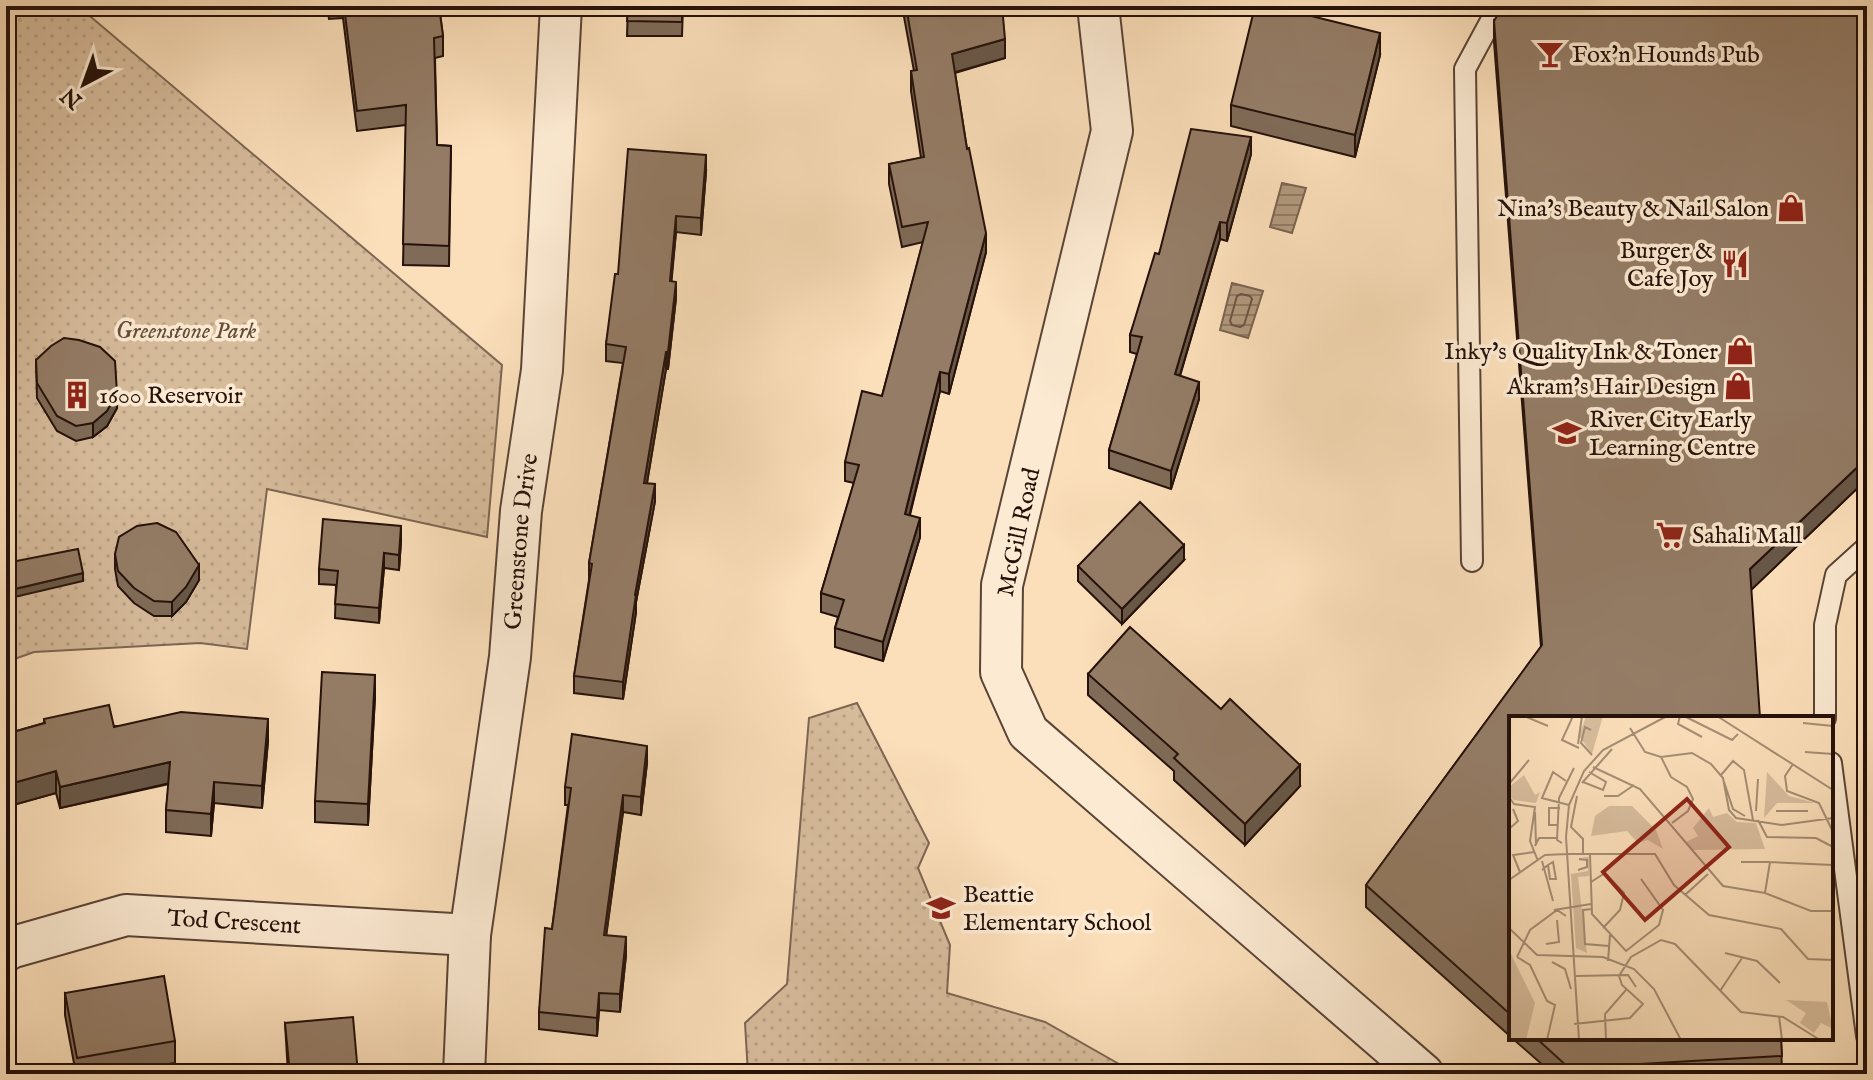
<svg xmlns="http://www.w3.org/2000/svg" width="1873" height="1080" font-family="'IM FELL English',serif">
<defs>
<pattern id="green-dots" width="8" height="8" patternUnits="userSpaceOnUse" patternTransform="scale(2)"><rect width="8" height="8" fill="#d7bc9c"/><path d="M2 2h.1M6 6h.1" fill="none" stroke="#b8a185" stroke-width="1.8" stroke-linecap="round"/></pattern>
<pattern id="water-rules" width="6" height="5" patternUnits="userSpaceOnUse" patternTransform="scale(2)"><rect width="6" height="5" fill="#b2997e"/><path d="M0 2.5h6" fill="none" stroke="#917b65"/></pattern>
</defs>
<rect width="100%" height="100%" fill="#fbdfba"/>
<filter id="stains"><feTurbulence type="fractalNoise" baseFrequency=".0025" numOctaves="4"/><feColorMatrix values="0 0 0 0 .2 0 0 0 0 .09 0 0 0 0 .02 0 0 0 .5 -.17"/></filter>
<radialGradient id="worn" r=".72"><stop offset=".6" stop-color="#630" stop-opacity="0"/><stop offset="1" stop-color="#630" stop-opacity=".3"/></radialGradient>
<!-- green -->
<g fill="url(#green-dots)" stroke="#7e6653" stroke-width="2">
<polygon points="6,6 78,6 502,365 487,537 267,489 247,649 200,643 34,652 6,662"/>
<polygon points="857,703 929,843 918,868 950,945 947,993 1045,1022 1119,1064 1119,1074 748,1074 745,1023 787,984 809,718"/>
</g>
<!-- water -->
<g fill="url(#water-rules)" stroke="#7a6350" stroke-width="2">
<polygon points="1282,183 1306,188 1292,233 1270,227"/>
<polygon points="1232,283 1263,291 1248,338 1220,330"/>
</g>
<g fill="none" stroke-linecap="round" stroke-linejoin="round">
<!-- shore -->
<polygon stroke="#6c5544" stroke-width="2" points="1241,294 1250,296 1252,299 1244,325 1240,327 1232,325 1230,321 1237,296"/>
<defs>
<g id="service">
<polyline points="1472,561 1465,69 1499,6"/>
<polyline points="1825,718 1825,625 1836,575 1867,547"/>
<polyline points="1831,763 1867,1036"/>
</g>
<g id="minor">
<polyline points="1098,6 1112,131 1002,585 1001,672 1028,732 1423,1074"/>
<path id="s1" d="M6 951 10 948 126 915 470 935"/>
<path id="s2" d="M464 1074 470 935 510 657 521 511 542 370 561 6"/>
</g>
</defs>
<!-- service casing -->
<use href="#service" stroke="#5a4436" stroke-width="24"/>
<!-- minor casing -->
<use href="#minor" stroke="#5a4436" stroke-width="44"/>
<!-- service -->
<use href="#service" stroke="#fcead2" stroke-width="20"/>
<!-- minor -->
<use href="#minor" stroke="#fcead2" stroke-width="40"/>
</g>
<!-- wall -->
<g fill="#7f6b58" stroke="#25110a" stroke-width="2">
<polygon points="327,6 439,6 443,36 443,56 435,58 437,145 451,146 449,266 403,265 406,125 357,131 343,18 329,19"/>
<polygon points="628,6 683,6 682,36 627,36"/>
<polygon points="902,6 1002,6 1005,58 955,73 967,149 986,252 949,394 940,391 910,515 920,537 883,661 835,647 835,628 838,617 821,612 821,593 854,483 845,481 845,462 882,396 923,242 902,247 889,184 889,164 921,158 911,91 911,71 914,71"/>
<polygon points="1494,21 1867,479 1752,589 1511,718 1511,1037 1366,907 1366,885 1541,647 1494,42"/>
<polygon points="1380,55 1355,157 1231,126 1231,105"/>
<polygon points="1251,154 1227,241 1220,239 1180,376 1199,399 1171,489 1109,468 1109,450 1137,354 1130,352 1130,335 1159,254"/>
<polygon points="706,172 701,235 676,232 671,281 676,298 668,369 666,369 647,483 655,501 636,602 636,612 623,699 574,693 574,676 589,580 589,563 623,363 606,361 606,344 618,274"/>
<polygon points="36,360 117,408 107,426 93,437 76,441 57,431 37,398"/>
<polygon points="401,541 399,570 384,568 379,623 335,618 336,585 319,584 319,569"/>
<polygon points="115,554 199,580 186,602 172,616 154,616 134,603 118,586 115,569"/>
<polygon points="1184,560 1122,624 1078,581 1078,566"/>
<polygon points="1088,674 1300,786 1245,845 1174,780 1174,771 1088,695"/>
<polygon points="375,696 368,825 315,822 315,801"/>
<polygon points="44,719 268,741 262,808 214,803 211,836 166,832 166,810 169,784 60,808 56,793 6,807 6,734 44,723"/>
<polygon points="647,763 641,815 623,812 606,935 626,955 620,1012 599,1010 597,1036 539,1029 539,1012 552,929 568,805 565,805 565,787"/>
<polygon points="65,993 175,1041 175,1063 108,1074 76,1074 65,1015"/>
<polygon points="285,1023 358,1074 288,1074"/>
<polygon points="1512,1038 1781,1038 1782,1074 1553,1074"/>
</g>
<!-- shaded-wall -->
<g fill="#685747" stroke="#25110a" stroke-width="2">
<polygon points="1380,33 1380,55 1355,157 1355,135"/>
<polygon points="1005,39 1005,58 952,73 952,54"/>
<polygon points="1251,137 1251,154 1227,241 1227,223"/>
<polygon points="706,155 706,172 701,235 701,218"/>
<polygon points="676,216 676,232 670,298 670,281"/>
<polygon points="1220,222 1220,239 1175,392 1175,374"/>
<polygon points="986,233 986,252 949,394 949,374"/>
<polygon points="676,282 676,298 668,369 668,352"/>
<polygon points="666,352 666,369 644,500 644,483"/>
<polygon points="940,372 940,391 905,533 905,514"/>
<polygon points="1199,382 1199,399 1171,489 1171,471"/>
<polygon points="117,393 117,408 107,426 93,437 93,423"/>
<polygon points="1867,458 1867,479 1750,591 1750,569"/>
<polygon points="655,484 655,501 636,602 636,612 623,699 623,682 635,595"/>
<polygon points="920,518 920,537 883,661 883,642"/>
<polygon points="401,526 401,541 399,570 399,555"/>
<polygon points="1184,545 1184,560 1122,624 1122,609"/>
<polygon points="384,553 384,568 379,623 379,608"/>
<polygon points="199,565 199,580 186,602 172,616 172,602"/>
<polygon points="83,573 83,581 6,599 6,591"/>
<polygon points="375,675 375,696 368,825 368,804"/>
<polygon points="268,719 268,741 262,808 262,786"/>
<polygon points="647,746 647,763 641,815 641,797"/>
<polygon points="170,762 170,783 60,808 60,787"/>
<polygon points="1300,765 1300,786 1245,845 1245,824"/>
<polygon points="56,771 56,793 6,807 6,785"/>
<polygon points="214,782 214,803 211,836 211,814"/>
<polygon points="623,795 623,812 604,952 604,935"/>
<polygon points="626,937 626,955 620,1012 620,994"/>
<polygon points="599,993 599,1010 597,1036 597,1018"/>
</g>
<!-- building -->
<g fill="#947c66" stroke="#25110a" stroke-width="2">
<polygon points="344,6 439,6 443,36 434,38 437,145 451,146 449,246 403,244 406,105 357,111"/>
<polygon points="628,6 682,6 682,22 627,21"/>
<polygon points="906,6 1002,6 1005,39 952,54 967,149 969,148 986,233 949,374 940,372 905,514 920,518 883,642 835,628 844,600 821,593 859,465 845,462 862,391 882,396 928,222 902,227 889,164 924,157 911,71 917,70"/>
<polygon points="1255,6 1271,6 1380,33 1355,135 1231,105"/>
<polygon points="1504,6 1867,6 1867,458 1750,569 1760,718 1511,718 1511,1015 1366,885 1542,645 1494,21 1500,11"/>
<polygon points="1191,129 1251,137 1227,223 1220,222 1175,374 1199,382 1171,471 1109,450 1142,337 1130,335 1155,253 1159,254"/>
<polygon points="628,149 706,155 701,218 676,216 670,281 676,282 668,352 666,352 644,483 655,484 635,595 636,595 623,682 574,676 592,564 589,563 626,347 606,344 615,274 618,274"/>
<polygon points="64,338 79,340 100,347 115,361 117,393 107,411 93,423 76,426 57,416 37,383 36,360 51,346"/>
<polygon points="1140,502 1184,545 1122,609 1078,566"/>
<polygon points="323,519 401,526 399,555 384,553 379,608 335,604 338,571 319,569"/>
<polygon points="157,523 176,532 199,565 186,587 172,602 154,601 134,588 118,571 115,554 119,537 137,526"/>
<polygon points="78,549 83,573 6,591 6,563"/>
<polygon points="1130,627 1221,709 1230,699 1300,765 1245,824 1174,758 1178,754 1088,674"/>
<polygon points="322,672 375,675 368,804 315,801"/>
<polygon points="109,705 114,727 181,712 268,719 262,786 214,782 211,814 166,810 170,762 60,787 56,771 6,785 6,734 45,723 44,719"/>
<polygon points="572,734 647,746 641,797 623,795 604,935 626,937 620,994 599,993 597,1018 539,1012 545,928 552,929 571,788 565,787"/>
<polygon points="164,976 175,1041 77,1058 65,993"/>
<polygon points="353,1017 358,1074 290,1074 285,1023"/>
<polygon points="1536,1038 1781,1038 1782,1056 1569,1068"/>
<rect x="6" y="1069" width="6" height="5"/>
</g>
<!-- icons -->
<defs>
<symbol id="bar-bare" viewBox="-9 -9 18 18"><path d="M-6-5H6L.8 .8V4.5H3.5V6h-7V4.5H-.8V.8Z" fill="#8f2418" stroke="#fcead2" stroke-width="2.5" paint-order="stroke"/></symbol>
<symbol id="shop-bare" viewBox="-9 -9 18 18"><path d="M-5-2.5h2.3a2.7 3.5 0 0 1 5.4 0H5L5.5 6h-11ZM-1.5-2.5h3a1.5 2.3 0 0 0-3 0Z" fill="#8f2418" stroke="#fcead2" stroke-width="2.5" paint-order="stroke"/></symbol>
<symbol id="restaurant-bare" viewBox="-9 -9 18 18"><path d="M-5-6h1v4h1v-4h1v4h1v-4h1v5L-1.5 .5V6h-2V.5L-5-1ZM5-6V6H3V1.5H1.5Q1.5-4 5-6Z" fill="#8f2418" stroke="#fcead2" stroke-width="2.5" paint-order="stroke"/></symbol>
<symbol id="building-bare" viewBox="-9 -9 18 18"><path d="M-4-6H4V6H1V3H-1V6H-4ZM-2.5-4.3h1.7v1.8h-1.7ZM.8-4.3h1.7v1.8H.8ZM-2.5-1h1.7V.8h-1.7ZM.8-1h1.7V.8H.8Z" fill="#8f2418" stroke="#fcead2" stroke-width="2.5" paint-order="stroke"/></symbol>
<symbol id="school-bare" viewBox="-9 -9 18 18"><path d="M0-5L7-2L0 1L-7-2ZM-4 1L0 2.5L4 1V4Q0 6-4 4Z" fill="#8f2418" stroke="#fcead2" stroke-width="2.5" paint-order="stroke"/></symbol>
<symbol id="supermarket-bare" viewBox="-9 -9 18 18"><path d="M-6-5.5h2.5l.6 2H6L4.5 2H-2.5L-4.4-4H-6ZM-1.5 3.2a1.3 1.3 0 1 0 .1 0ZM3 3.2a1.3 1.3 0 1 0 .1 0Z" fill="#8f2418" stroke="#fcead2" stroke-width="2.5" paint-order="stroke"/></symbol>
</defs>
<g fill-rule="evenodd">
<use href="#bar-bare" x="1530" y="34" width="40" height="40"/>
<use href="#shop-bare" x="1771" y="188" width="40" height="40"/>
<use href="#restaurant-bare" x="1715" y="244" width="40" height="40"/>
<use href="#shop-bare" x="1720" y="331" width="40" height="40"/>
<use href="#shop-bare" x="1718" y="366" width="40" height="40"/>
<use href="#building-bare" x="57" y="375" width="40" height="40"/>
<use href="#school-bare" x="1547" y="413" width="40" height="40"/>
<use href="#supermarket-bare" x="1650" y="515" width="40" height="40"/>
<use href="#school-bare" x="921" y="888" width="40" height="40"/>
</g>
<g text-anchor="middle" stroke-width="7" stroke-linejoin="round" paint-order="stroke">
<!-- poi labels -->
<g font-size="24" fill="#25110a" stroke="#fcead2" text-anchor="start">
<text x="1572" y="62">Fox'n Hounds Pub</text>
<text x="1769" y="216" text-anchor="end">Nina's Beauty &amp; Nail Salon</text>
<text x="1713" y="258" text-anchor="end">Burger &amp;<tspan x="1713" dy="28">Cafe Joy</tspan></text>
<text x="1718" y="359" text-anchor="end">Inky's Quality Ink &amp; Toner</text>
<text x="1716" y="394" text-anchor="end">Akram's Hair Design</text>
<text x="99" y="403">1600 Reservoir</text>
<text x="1589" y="427">River City Early<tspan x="1589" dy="28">Learning Centre</tspan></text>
<text x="1692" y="543">Sahali Mall</text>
<text x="963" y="902">Beattie<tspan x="963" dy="28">Elementary School</tspan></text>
</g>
<!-- park labels -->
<g font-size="24" font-style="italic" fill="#634d3d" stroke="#fcead2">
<text x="186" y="338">Greenstone Park</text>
</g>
<!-- street labels -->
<g font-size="24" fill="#25110a" stroke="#fcead2">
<text transform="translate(1018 532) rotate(-78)" y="8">McGill Road</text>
<text dy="8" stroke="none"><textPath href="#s2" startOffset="536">Greenstone Drive</textPath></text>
<text dy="8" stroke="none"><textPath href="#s1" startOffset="234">Tod Crescent</textPath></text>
</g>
</g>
<!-- overview -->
<g transform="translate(1509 716)">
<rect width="324" height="324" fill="#fbdfba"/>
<path d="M77 0H94L83 38 70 20ZM258 56 280 80 306 87H268L255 102ZM15 59 26 79 31 76 27 87 4 84 0 78V71ZM100 90H123L147 114 154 133 139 124 129 127 118 115 82 120 86 100ZM200 92 204 101 218 97 228 106 247 107 256 133 183 134 177 126 189 120 184 112ZM73 141H80V160L69 161 78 237 67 232 62 158 79 155 78 143ZM277 284 318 286 324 313 312 307 305 317 291 307 297 297Z" fill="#d7bc9c"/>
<path d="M0 234 26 287 17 324H0Z" fill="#d7bc9c"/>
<path fill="none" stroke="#a58d74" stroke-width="2" d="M15 0 39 10M64 0 53 24 70 32M171 0 169 8 193 21M175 0 223 24 229 18M208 0 324 74M294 7 324 10M121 12 136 36 152 41 183 37 202 48 214 62 220 94 227 102 273 109 324 102M82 14 76 11 72 27 83 39M69 28 73 0M296 36 324 38M152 41 162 61 178 71 184 83 179 95 163 107M284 48 276 60 278 75 310 87 324 116M84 51 131 73 214 170 256 177 302 195H324M212 59 224 45 235 54 244 104M57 65 44 56 33 82 60 89M74 66 94 74 97 66 80 56M215 66 224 93 236 100M73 67 103 33M0 68 20 44M68 80 62 111 74 123V138M95 80H109L125 69M0 81 5 88 26 91 21 125 29 145M247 95 249 63M267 95H299M26 96 27 128M249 104 258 121 307 122 324 131M48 109H40V92H51M0 113 9 105 4 93M53 127 48 124 50 82 65 52M26 130 30 122H48M58 138H146L165 169 200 199 272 213 299 243 324 244M81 138 83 198 117 235 150 209 154 194 132 163M33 145 44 185M232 146H261M33 154 39 149 44 146 47 163H41L39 149M69 154 78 151V144L70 143M11 156 4 139 25 136M0 164 36 139 58 138M82 166 96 157 115 177 111 194 94 212M256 177 261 146 324 149M176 179 199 158M83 193 74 194 76 228 100 230M45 194 82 188M0 212 28 239 94 241 125 253 145 273 172 324M37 228 50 226 48 204M216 237 248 245 271 267M8 241 21 249 38 285 46 289 38 324M8 241 21 214 48 194 57 200M99 245 101 219M43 246 56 253 62 273M67 260 119 259 127 271M211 275 233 242M270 300 273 324M65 308 121 302 134 288 113 269 110 260 122 241 152 224 166 228 232 296 274 301 311 324M70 324 57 121 60 89 75 55 94 34 158 0M97 324 96 298 117 274"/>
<path fill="#8f2418" fill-opacity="0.15" stroke="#8f2418" stroke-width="4" d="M178 83 220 131 136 204 94 156Z"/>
<rect width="324" height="324" fill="none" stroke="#25110a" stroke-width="4"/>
</g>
<!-- margin -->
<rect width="1873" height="1080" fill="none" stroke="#fbdfba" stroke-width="32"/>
<rect x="8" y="8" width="1857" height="1064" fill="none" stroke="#25110a" stroke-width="4"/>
<rect x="16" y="16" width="1841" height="1048" fill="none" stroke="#25110a" stroke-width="2"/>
<!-- north arrow -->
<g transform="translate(84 84) rotate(221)" stroke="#fcead2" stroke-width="6" paint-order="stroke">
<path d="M0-6L14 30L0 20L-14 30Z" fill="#25110a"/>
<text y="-12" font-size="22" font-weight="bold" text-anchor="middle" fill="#25110a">N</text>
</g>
<rect width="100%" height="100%" filter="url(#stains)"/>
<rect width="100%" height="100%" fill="url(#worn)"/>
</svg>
